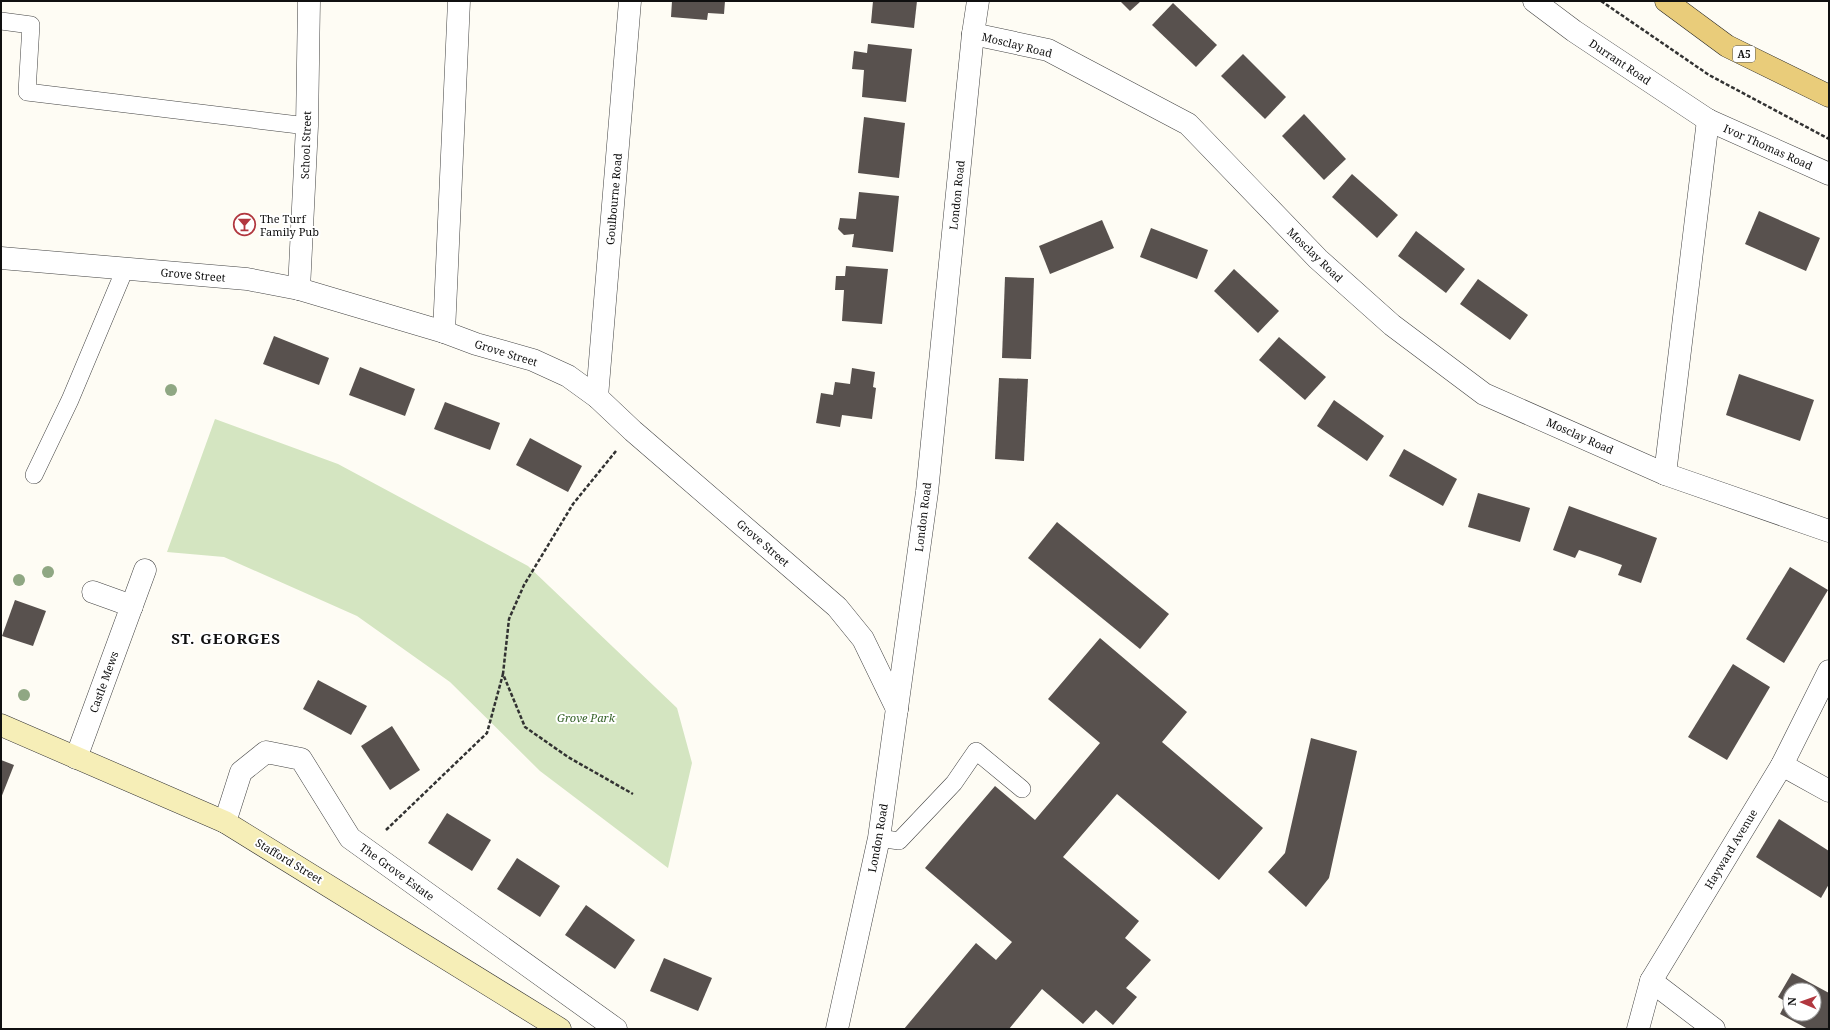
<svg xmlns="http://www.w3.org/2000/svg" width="1830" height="1030" font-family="'Noto Serif',serif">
<rect width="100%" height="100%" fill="#fefcf4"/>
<!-- green -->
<polygon fill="#d4e5c1" points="215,419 338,464 528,566 677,708 692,763 668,868 540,771 450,682 357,616 224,557 167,552"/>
<!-- building -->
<g fill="#58514e" fill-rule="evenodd">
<polygon points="672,1 725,1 724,14 708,13 707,20 671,17"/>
<polygon points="873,1 917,1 914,28 871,23"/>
<polygon points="1120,1 1141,1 1130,11"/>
<polygon points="1173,3 1217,45 1196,67 1152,25"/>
<polygon points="868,44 912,49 906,102 862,97 864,70 852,69 854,51 867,53"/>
<polygon points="1243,54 1286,97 1265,119 1221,76"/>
<polygon points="1304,114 1346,159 1324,180 1282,136"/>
<polygon points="864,117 905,123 899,178 858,173"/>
<polygon points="1352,174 1398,215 1377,238 1332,197"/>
<polygon points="859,192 899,196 893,252 852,247 854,234 844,235 838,229 840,218 856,219"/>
<polygon points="1759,211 1820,238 1806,271 1745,244"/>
<polygon points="1102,220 1114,248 1050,274 1039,246"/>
<polygon points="1151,228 1208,250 1197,279 1140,257"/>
<polygon points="1416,231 1465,269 1446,293 1398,256"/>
<polygon points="846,266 888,269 882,324 842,321 844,290 835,290 836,276 845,276"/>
<polygon points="1234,269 1279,311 1258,333 1214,291"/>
<polygon points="1005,277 1034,278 1031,359 1002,358"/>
<polygon points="1478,279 1528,315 1510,340 1460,304"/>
<polygon points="274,336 329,358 319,385 263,364"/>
<polygon points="1279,337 1326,377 1305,400 1259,360"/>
<polygon points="360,367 415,389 405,416 349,395"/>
<polygon points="852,368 875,372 873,387 876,388 872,419 842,415 840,427 816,423 821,393 833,395 835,382 850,384"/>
<polygon points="1739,374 1814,400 1800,441 1726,415"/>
<polygon points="999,378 1028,379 1024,461 995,459"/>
<polygon points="1334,400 1384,436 1367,461 1317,426"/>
<polygon points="445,402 500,423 490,450 434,429"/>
<polygon points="530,438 582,466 568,492 516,465"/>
<polygon points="1404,449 1457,479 1443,506 1389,476"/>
<polygon points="1478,493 1530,508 1520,542 1468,527"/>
<polygon points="1569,506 1657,538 1641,583 1618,575 1622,565 1600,557 1579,550 1575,558 1553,550"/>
<polygon points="1057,522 1169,614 1140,649 1028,558"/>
<polygon points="1790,567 1828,590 1784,663 1746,639"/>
<polygon points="15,600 46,611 33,646 2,636"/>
<polygon points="1100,638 1187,712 1162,742 1263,828 1219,880 1117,794 1063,857 1139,921 1125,938 1151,960 1126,988 1137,997 1113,1025 1096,1010 1083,1024 1042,989 1009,1029 904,1029 976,943 996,960 1012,942 925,868 995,786 1035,820 1100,743 1048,699"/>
<polygon points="1733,664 1770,687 1727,760 1688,737"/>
<polygon points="318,680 367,706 351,735 303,709"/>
<polygon points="392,726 420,770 390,790 361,746"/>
<polygon points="1311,738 1357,751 1329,878 1306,907 1268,872 1285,853"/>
<polygon points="1,760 14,765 1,798"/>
<polygon points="447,813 491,840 472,871 428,843"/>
<polygon points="1779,819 1829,851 1829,884 1821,898 1756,857"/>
<polygon points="517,858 560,886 540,917 497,889"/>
<polygon points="586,905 635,940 615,969 565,935"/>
<polygon points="664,958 712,978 698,1011 650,991"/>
<path d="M1792 973 1829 993V1029H1808L1780 1014 1786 1002 1778 997ZM1790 990H1814V1014H1790Z"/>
</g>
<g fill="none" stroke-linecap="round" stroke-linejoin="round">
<defs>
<g id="lane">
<polyline points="1,21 31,25 27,92 307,126"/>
<polyline points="34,475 70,400 125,269"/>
<polyline points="879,838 899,841 954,783 976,751 1022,789"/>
</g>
<g id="street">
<polyline points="1534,1 1574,31 1708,120 1829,174"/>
<polyline points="973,34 1048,50 1188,124 1318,259 1392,325 1484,394 1665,474"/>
<polyline points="1708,120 1665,474 1829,531"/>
<polyline points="1,258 247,279 299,289 444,332 476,344 533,360 568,376 597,397 633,431 837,607 863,639 897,709"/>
<polyline points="299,289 307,126 309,1"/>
<polyline points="444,332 459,1"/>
<polyline points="597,397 630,1"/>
<polyline points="93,592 132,606"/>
<polyline points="76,758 145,570"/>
<polyline points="1782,765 1829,791"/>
<polyline points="225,822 241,772 266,752 301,759 350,838 616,1029"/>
<polyline points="1651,981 1714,1029"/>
<polyline points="837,1029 879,838 927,492 973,34 978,1"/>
<polyline points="1638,1029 1651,981 1782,765 1829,671"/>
</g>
<polyline id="secondary" points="1,725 225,822 560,1029"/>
<polyline id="primary" points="1666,1 1727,46 1829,96"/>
</defs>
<!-- lane casing -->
<use href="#lane" stroke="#434343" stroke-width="18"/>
<!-- street casing -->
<use href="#street" stroke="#434343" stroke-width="23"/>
<!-- secondary casing -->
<use href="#secondary" stroke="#323232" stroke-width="23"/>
<!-- primary casing -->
<use href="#primary" stroke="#212121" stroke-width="23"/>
<!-- path -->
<g stroke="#323232" stroke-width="2.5" stroke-dasharray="4 2" stroke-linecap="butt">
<polyline points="1601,1 1709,75 1829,139"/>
<polyline points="616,451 573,504 524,585 509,619 503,674 525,727 568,757 633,794"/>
<polyline points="386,830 487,733 503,674"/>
</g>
<!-- lane -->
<use href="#lane" stroke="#fff" stroke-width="17"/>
<!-- street -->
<use href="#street" stroke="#fff" stroke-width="22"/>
<!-- secondary -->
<use href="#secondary" stroke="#f6eeb7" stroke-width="22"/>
<!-- primary -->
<use href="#primary" stroke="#e9cc7a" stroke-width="22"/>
</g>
<!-- trees -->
<g fill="#8fa783">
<circle cx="171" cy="390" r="6"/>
<circle cx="48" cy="572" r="6"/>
<circle cx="19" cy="580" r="6"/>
<circle cx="24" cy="695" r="6"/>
</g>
<!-- icons -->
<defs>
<symbol id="bar-ring" viewBox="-11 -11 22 22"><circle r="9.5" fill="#fff" stroke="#b1373f" stroke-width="1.5"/><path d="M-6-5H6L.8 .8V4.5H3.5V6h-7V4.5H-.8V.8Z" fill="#b1373f"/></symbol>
</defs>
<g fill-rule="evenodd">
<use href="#bar-ring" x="232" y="212" width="25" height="25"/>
</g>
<g text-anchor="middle" stroke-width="4" stroke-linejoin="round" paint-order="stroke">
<!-- shield labels -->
<rect fill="#fff" stroke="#585858" stroke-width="1" x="1733" y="46" width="22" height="16" rx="3"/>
<g font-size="10" font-weight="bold" fill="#101010">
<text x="1744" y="58">A5</text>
</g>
<!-- street labels -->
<g font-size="11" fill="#101010" stroke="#fff">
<text transform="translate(1017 45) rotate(14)" y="4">Mosclay Road</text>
<text transform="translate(1620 62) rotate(34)" y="4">Durrant Road</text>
<text transform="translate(306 145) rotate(-88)" y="4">School Street</text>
<text transform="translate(1768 147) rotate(24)" y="4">Ivor Thomas Road</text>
<text transform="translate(957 195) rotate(-84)" y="4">London Road</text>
<text transform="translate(614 199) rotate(-85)" y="4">Goulbourne Road</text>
<text transform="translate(1315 255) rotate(44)" y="4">Mosclay Road</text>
<text transform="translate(193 275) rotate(5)" y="4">Grove Street</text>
<text transform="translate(506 353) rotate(17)" y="4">Grove Street</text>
<text transform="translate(1580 436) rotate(24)" y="4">Mosclay Road</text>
<text transform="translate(923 517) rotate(-83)" y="4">London Road</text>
<text transform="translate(763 543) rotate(41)" y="4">Grove Street</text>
<text transform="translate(104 682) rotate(-70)" y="4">Castle Mews</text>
<text transform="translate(878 838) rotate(-80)" y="4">London Road</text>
<text transform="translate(1731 849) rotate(-59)" y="4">Hayward Avenue</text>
<text transform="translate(289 861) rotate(31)" y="4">Stafford Street</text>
<text transform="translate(397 872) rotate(36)" y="4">The Grove Estate</text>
</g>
<!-- poi labels -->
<g font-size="11" fill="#101010" stroke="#fff" text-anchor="start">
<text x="260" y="223">The Turf<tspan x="260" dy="13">Family Pub</tspan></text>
</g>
<!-- park labels -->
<g font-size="11" font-style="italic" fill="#346127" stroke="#fff">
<text x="586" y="722">Grove Park</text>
</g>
<!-- district labels -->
<g font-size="15" font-weight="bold" letter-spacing="1" fill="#101010" stroke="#fff">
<text x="226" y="644">ST. GEORGES</text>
</g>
</g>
<!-- border -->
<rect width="1830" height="1030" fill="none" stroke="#101010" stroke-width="4"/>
<!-- north arrow -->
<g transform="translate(1802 1002) rotate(272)"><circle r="19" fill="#ffffff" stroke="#9f9f9f"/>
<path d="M0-3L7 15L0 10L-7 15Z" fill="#b1373f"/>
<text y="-6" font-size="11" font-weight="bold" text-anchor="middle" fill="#101010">N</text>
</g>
</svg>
